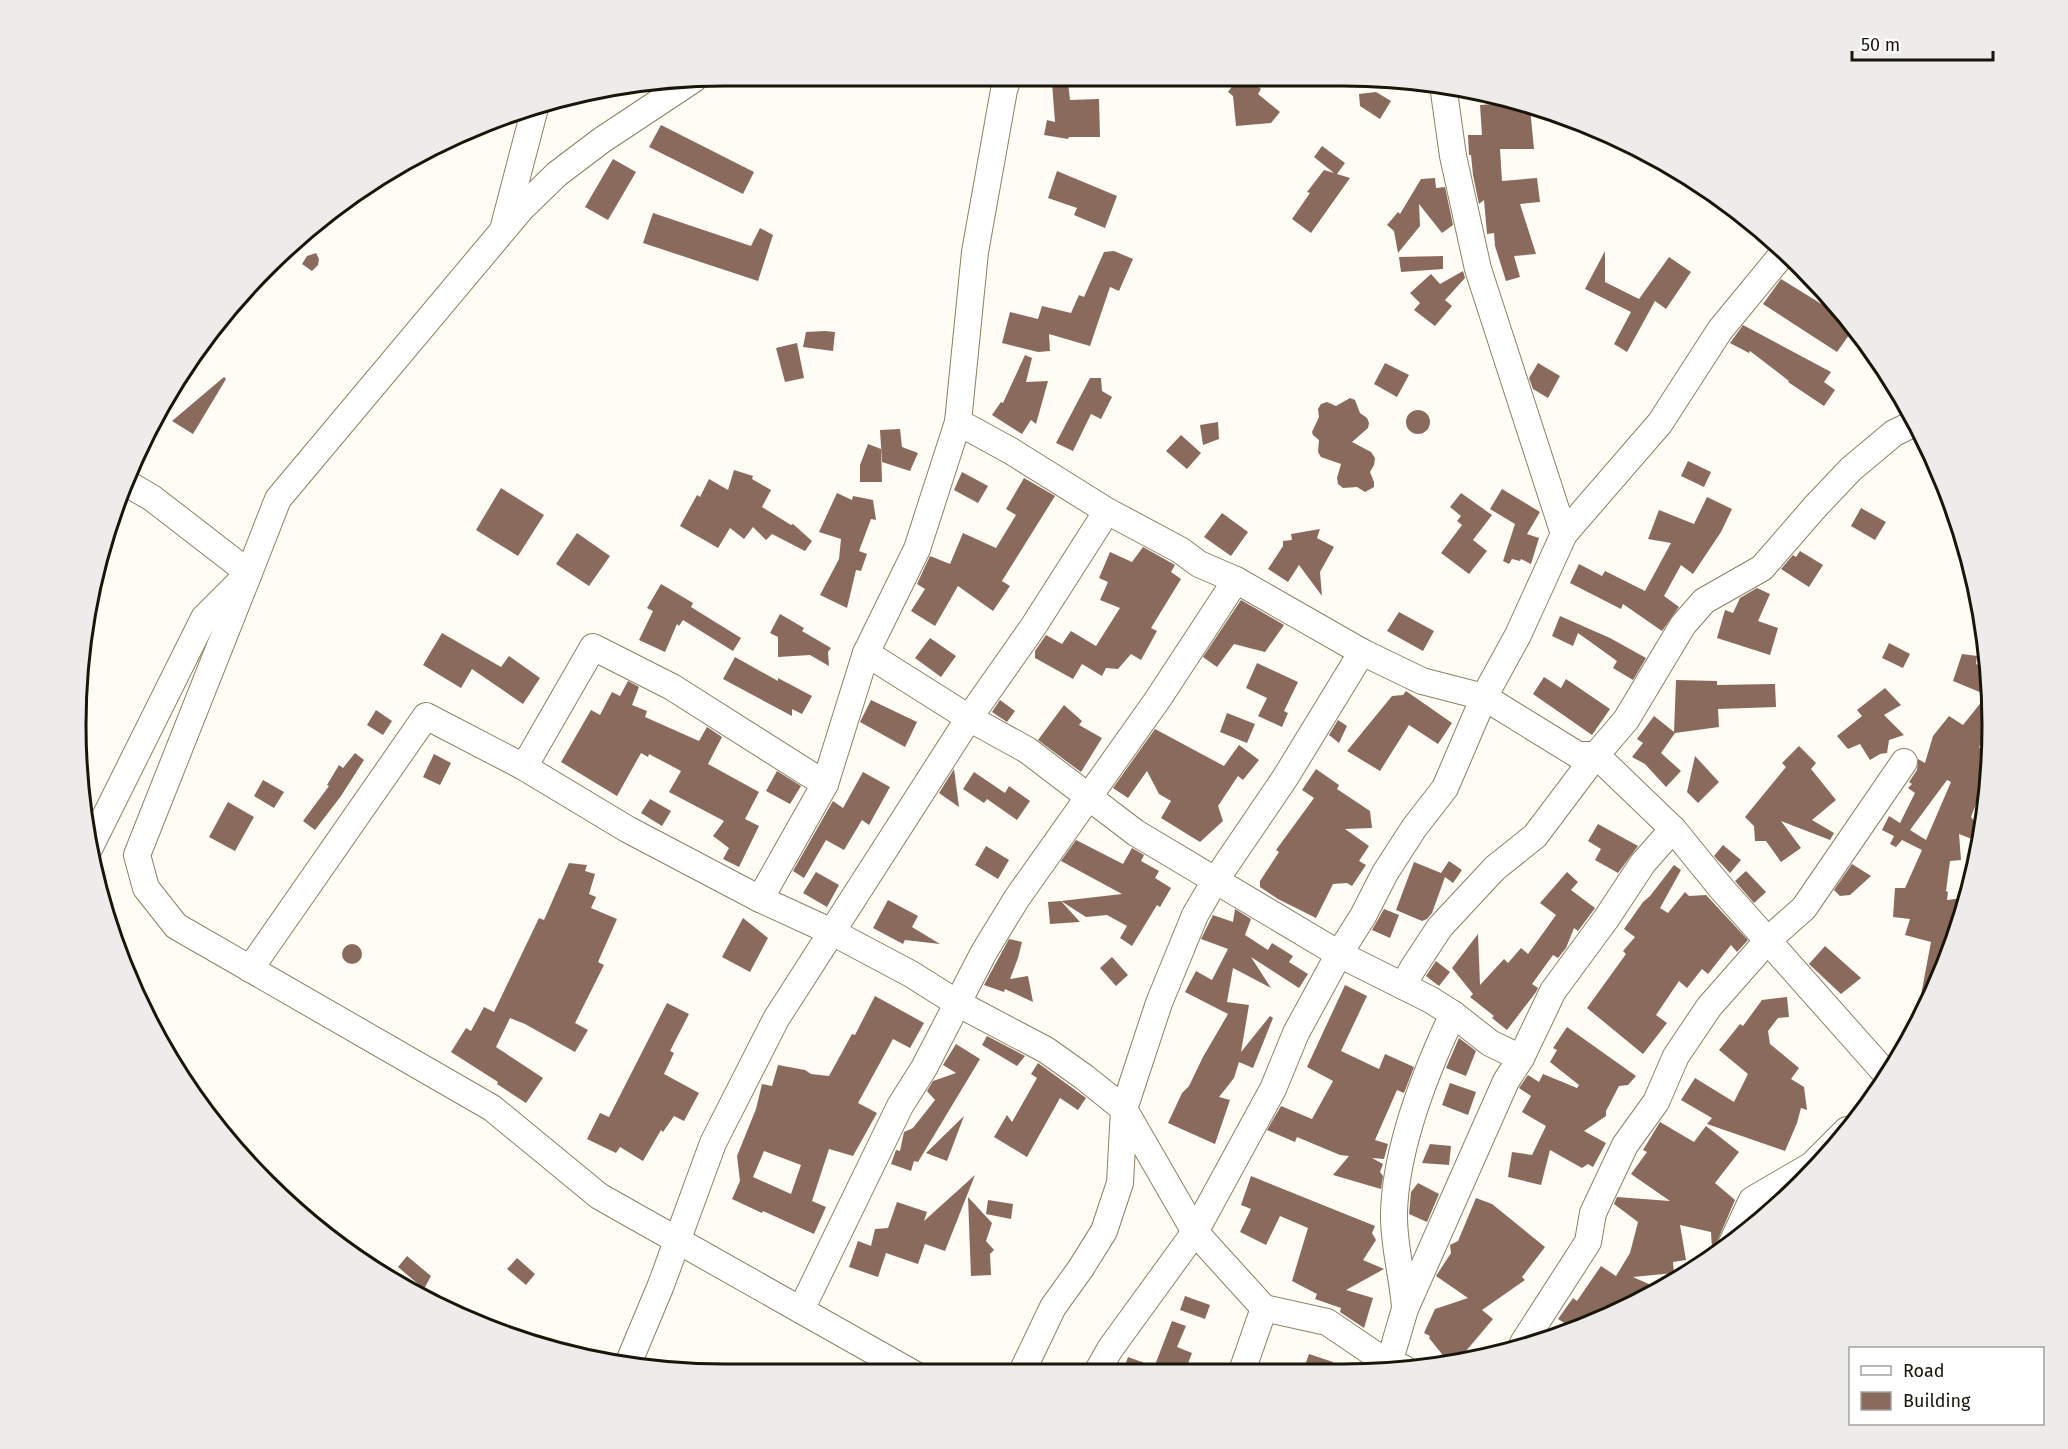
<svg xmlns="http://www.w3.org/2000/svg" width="2068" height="1449" font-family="'Fira Sans',sans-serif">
<rect width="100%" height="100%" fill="#fefcf5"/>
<!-- building -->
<g fill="#8b6a5e" fill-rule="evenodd">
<polygon points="1240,75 1243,75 1261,89 1258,94 1280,112 1271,123 1236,126 1233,96 1228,92"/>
<polygon points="1068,82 1070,100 1099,99 1100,137 1069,137 1068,139 1044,135 1047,120 1055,122 1052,83"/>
<polygon points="1376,92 1391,101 1380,119 1360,106 1359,94"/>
<polygon points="1523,102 1528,103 1528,109 1530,108 1534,149 1500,149 1502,181 1537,178 1540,202 1520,204 1536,254 1514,256 1520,277 1506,281 1495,246 1494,233 1487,234 1484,200 1479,204 1473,175 1471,155 1469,155 1468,135 1482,135 1480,105"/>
<polygon points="661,125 754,172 743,194 649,147"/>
<polygon points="1322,146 1345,163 1337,174 1350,178 1311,233 1292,219 1310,193 1307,192 1324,170 1334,173 1314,157"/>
<polygon points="613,159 636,172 608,220 585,207"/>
<polygon points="1057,171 1117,196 1105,228 1074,215 1077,208 1048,198"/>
<polygon points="1435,178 1436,188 1445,187 1453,225 1442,233 1419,204 1420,226 1398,253 1394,231 1387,225 1398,212 1400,214 1421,179"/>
<polygon points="653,213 751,246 760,228 773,235 758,281 643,243"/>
<polygon points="1114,251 1133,259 1119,291 1110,287 1090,346 1049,334 1050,351 1038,352 1002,343 1010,312 1038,319 1042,306 1071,313 1079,295 1084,297 1104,252"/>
<polygon points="1605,251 1605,282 1639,299 1669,257 1691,272 1666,309 1655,301 1627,352 1614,344 1631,312 1585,289"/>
<polygon points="316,253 319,259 318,265 312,271 302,264 307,256"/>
<polygon points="1443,256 1443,269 1401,272 1399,257"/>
<polygon points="1463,271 1465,278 1445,300 1452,306 1435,326 1414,310 1420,303 1410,293 1431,274 1440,284"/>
<polygon points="1781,279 1836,313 1854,328 1837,352 1763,304"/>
<polygon points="1743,325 1831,372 1824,382 1835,390 1824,406 1788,382 1789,381 1750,351 1749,353 1730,343"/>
<polygon points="825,331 835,332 833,351 803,347 806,332"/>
<polygon points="797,343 804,378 785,382 776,348"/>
<polygon points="1025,355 1032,358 1026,382 1048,381 1036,424 1031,420 1022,434 992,415 1001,402 1003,403"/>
<polygon points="1385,363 1409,375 1397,397 1374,384"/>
<polygon points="1538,363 1560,376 1548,398 1533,389 1529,378"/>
<polygon points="224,377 226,379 193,434 172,421"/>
<polygon points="1090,378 1101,378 1102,391 1112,397 1101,419 1091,414 1073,451 1056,443"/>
<polygon points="1350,398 1355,400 1360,413 1367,418 1369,423 1368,428 1352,442 1371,452 1375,458 1374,465 1370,472 1374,482 1374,487 1365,492 1357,487 1343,488 1338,484 1337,478 1341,464 1321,457 1318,452 1319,440 1313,435 1312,432 1319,417 1318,409 1321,404 1327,402 1336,406"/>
<circle cx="1418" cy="422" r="12"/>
<polygon points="1218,422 1219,439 1203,445 1200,425"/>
<polygon points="900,429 902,447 918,453 910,471 882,462 880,430"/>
<polygon points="1181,435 1201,453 1187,469 1166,451"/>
<polygon points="868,444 881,449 882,482 860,482 860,465"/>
<polygon points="1688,461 1711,472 1704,487 1681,476"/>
<polygon points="734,470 753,476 752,479 771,490 762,507 791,525 793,524 812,541 805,551 772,534 766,540 753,527 744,539 730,528 718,548 680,526 697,495 700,497 709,479 728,490"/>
<polygon points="962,472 988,486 978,503 954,490"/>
<polygon points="1024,478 1055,496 1002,581 1010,586 993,611 958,586 935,626 911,611 925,589 917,584 930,556 950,564 963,533 996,548 1016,515 1006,509"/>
<polygon points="501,488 544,515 518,556 476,530"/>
<polygon points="1502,489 1540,512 1527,534 1539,538 1531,564 1521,559 1520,561 1512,559 1509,564 1503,561 1515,524 1490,509"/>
<polygon points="837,493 852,500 853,496 873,500 876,520 871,519 859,551 867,554 861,571 856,570 847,608 820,595 839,559 841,539 819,532"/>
<polygon points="1461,493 1492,515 1473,540 1487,551 1469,574 1441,553 1462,525 1457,521 1461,516 1450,507"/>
<polygon points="1707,497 1732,509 1721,532 1693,574 1681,565 1664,596 1679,607 1662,631 1623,604 1621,609 1570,583 1579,564 1602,576 1605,571 1645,591 1671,543 1648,539 1659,510 1694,524"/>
<polygon points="1861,508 1886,522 1875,540 1851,526"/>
<polygon points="1222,513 1248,532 1231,556 1204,537"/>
<polygon points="1320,529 1317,538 1334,547 1320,572 1322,596 1299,565 1288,582 1268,569 1283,546 1283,541 1292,540 1291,534"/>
<polygon points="577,533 610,556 589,586 556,564"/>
<polygon points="1143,547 1175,565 1171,572 1181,579 1151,628 1157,631 1141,660 1131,654 1118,669 1106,668 1102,676 1082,664 1073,679 1035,658 1035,651 1046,635 1062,644 1071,631 1096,646 1120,608 1100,600 1108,582 1099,578 1110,552 1132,562"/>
<polygon points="1800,551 1823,565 1809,587 1781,569 1793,555 1796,557"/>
<polygon points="661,584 693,603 691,607 741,638 733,651 683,620 679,626 677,624 665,652 639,640 653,611 647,608"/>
<polygon points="1757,588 1770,594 1758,621 1778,628 1770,655 1717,638 1725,610 1733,613 1740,598"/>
<polygon points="1241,600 1284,625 1265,652 1234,644 1217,667 1203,657"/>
<polygon points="1399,612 1434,631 1423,651 1387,631"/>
<polygon points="780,614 804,628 802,631 831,648 828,652 829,666 810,655 778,657 778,637 770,633"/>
<polygon points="1560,616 1610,638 1646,658 1633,680 1613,668 1617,661 1578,633 1573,646 1552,636"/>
<polygon points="442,633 501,667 509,656 540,678 523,704 472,669 461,688 423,665"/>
<polygon points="930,638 956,656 941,677 915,658"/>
<polygon points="1889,643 1910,654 1903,668 1882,658"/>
<path d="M1962 654 1977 656 1976 664 1984 668 1987 663 1993 725 1992 731 1979 747 1990 756 1988 772 1971 817 1975 822 1977 841 1959 834 1961 860 1950 861 1946 891 1948 892 1947 900 1963 898V908L1943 973 1920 1017 1917 1016 1931 942 1905 935 1910 919 1893 917 1895 888H1905L1922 850 1902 840 1896 847 1890 844 1894 836 1882 830 1889 816 1900 823 1915 793 1908 788 1912 784 1909 782 1917 770 1918 759 1925 763 1933 736 1949 716 1963 725 1987 695 1953 681ZM1947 780 1951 782 1926 840 1910 830Z"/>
<polygon points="735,657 778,681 778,678 812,696 802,714 792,709 792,716 723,679"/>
<polygon points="1257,663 1298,682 1284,711 1288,713 1282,727 1258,716 1267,698 1246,688"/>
<polygon points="1544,677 1561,688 1566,679 1610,709 1592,735 1533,694"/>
<polygon points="1676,680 1717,681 1717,685 1775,684 1776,707 1718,709 1719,727 1675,733 1661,753 1681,771 1666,787 1645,764 1632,757 1643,743 1637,739 1654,716 1674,732"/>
<polygon points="628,681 639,687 632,705 647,711 645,717 699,741 707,727 722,737 708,764 759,792 745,819 759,826 739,867 723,859 729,848 713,836 724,821 669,792 681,771 649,754 648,757 641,753 617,796 561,762 591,710 600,715 612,692 620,696"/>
<polygon points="1885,688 1901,705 1884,715 1904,735 1889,740 1887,753 1880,754 1870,760 1860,744 1848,749 1837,736 1862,716 1857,710"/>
<polygon points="1406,691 1452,723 1438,744 1409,725 1380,771 1347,751 1392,696 1403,695"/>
<polygon points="871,700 917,722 905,747 860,722"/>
<polygon points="1000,700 1015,711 1007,722 992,712"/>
<polygon points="1064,705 1082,721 1079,725 1102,738 1081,772 1038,740"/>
<polygon points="376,710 392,721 383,735 367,725"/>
<polygon points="1227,713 1255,724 1247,743 1220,732"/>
<polygon points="1338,720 1347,726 1339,743 1329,735"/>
<polygon points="1155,729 1224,766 1239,745 1259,760 1243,780 1238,776 1218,806 1223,821 1200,842 1161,818 1171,801 1159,794 1147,771 1128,798 1113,788"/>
<polygon points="1799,746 1816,763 1811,769 1836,800 1812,820 1834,833 1830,840 1781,821 1801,848 1781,862 1766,841 1755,841 1754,826 1745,817 1786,767 1782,763"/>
<polygon points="355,753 364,760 341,796 315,830 303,821 329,786 327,785 339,765 343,768"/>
<polygon points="434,754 451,763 440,785 423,777"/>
<polygon points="1695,756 1719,782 1698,803 1687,792"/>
<polygon points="954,769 959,807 939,793"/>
<polygon points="1316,769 1339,785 1337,789 1370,811 1372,828 1345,829 1369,846 1359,861 1366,865 1352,886 1347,883 1333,884 1316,918 1278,899 1260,887 1260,881 1279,852 1276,850 1314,798 1302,790"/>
<polygon points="777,771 801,786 790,804 766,791"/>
<polygon points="863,772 890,787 869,825 862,820 844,850 826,840 804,878 793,871 833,801 843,808"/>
<polygon points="974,772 1005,793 1009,786 1030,801 1017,820 987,799 984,803 963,789"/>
<polygon points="263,780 284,792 274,808 254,796"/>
<polygon points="650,799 671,811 662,826 641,813"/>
<polygon points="228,802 254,817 235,851 209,837"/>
<polygon points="1598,824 1638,846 1618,873 1595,860 1601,849 1588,841"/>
<polygon points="1076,840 1123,864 1132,848 1144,855 1141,861 1159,871 1155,878 1171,888 1160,907 1157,905 1132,946 1120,938 1127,926 1107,915 1086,917 1061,901 1122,894 1061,861"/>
<polygon points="1723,845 1741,860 1730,873 1714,856"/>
<polygon points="986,846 1009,860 998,879 975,865"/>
<polygon points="1449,861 1462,870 1453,883 1445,877 1432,913 1427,919 1422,921 1396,910 1414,862 1441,873"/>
<polygon points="569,863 587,865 585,871 595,874 589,894 596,897 591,908 617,919 598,962 604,965 575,1023 588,1030 575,1052 525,1024 510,1018 496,1047 543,1078 526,1103 497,1084 498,1082 451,1052 466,1028 471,1031 484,1007 494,1012 539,918 544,920"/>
<polygon points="1852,864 1871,876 1850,895 1840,896 1834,890"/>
<polygon points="1674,865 1681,870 1660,908 1668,913 1685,892 1689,896 1706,895 1748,940 1737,952 1731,945 1708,974 1702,969 1687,988 1679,981 1656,1015 1667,1023 1643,1054 1587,1008 1626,954 1623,951 1635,937 1624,929 1643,902 1650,896"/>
<polygon points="1746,871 1766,892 1754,903 1735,881"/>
<polygon points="816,872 839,885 827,907 803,893"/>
<polygon points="1567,872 1578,882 1571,890 1595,908 1578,931 1574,928 1566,948 1558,958 1553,955 1532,984 1538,988 1536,992 1507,1030 1492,1018 1494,1016 1470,997 1473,994 1452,968 1478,934 1480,985 1504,959 1508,963 1521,948 1528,954 1556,915 1540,903"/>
<polygon points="888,900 918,916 912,927 940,944 905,940 903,944 873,928"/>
<polygon points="1061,901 1080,922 1050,924 1048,902"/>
<polygon points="1235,909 1251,919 1245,935 1268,950 1272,943 1293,956 1289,962 1308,974 1299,988 1251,957 1271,988 1233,968 1227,1002 1249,1005 1241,1052 1270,1016 1273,1018 1253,1068 1239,1062 1234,1078 1219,1097 1230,1100 1215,1144 1168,1123 1182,1093 1189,1086 1203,1057 1228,1014 1185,992 1196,971 1212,980 1228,949 1201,939 1213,915 1233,922"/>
<polygon points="1384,909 1399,915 1390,938 1372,930"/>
<polygon points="743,918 768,938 750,972 722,957"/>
<polygon points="1009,939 1022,942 1018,958 1010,979 1028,976 1033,1002 1005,989 1004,992 984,985"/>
<circle cx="352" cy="954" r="10"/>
<polygon points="1825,946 1861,978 1841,994 1809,964"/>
<polygon points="1112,957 1128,975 1116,986 1100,968"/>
<polygon points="1436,961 1450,972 1439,986 1426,976"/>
<polygon points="1345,985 1367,996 1341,1051 1379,1069 1385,1054 1414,1067 1404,1093 1397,1090 1375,1140 1388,1144 1384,1159 1372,1158 1383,1164 1380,1172 1383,1176 1381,1189 1333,1175 1349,1156 1340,1155 1297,1137 1295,1142 1267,1130 1281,1106 1312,1119 1333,1081 1307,1067"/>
<path d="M875 996 924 1023 910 1048 893 1039 858 1103 877 1113 853 1156 829 1149 812 1201 826 1207 814 1234 763 1211 762 1213 732 1199 740 1181 737 1156 756 1109 762 1084 772 1086 778 1065 805 1070 811 1074 829 1076 852 1034 855 1035ZM764 1151 801 1165 791 1194 753 1177Z"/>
<polygon points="1787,997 1789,1017 1778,1018 1768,1031 1770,1044 1799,1068 1791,1079 1804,1087 1807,1110 1801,1108 1797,1123 1785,1151 1707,1124 1712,1118 1681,1100 1695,1078 1734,1102 1748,1074 1719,1050 1740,1024 1743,1026 1762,1000"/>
<polygon points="667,1003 689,1014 670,1051 674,1053 664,1074 699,1093 684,1121 674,1116 663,1132 661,1130 643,1161 620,1147 616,1153 587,1139 600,1113 609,1117"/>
<polygon points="1567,1027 1636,1076 1628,1085 1619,1086 1606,1111 1606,1116 1584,1131 1606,1143 1593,1167 1588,1164 1582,1168 1550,1150 1541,1185 1508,1177 1512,1152 1532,1155 1546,1126 1522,1112 1531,1096 1519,1088 1528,1075 1539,1082 1543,1074 1577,1088 1579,1085 1550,1062 1557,1050 1553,1048"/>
<polygon points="987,1036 1025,1056 1017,1066 982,1045"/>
<polygon points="1459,1038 1476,1051 1466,1076 1446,1068"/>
<polygon points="956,1044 980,1059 918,1162 914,1161 911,1171 891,1164 896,1150 900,1151 904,1132 913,1128 935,1100 927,1091 933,1081 956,1073 943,1065"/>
<polygon points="1038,1063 1086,1098 1078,1110 1060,1098 1027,1157 994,1137 1007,1115 1012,1122 1037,1078 1031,1074"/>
<polygon points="1450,1083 1476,1092 1468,1115 1442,1105"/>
<polygon points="964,1116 947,1161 926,1153"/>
<polygon points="1660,1122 1694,1142 1706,1126 1739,1152 1715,1183 1735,1200 1716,1244 1712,1249 1711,1232 1680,1225 1686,1260 1673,1262 1674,1273 1633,1277 1660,1289 1631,1307 1571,1327 1558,1319 1573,1298 1577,1301 1601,1266 1616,1276 1630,1253 1638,1222 1614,1204 1617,1197 1670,1201 1631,1174 1647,1152 1643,1150"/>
<polygon points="1430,1144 1451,1146 1449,1165 1422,1163"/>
<polygon points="975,1175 945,1251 925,1244 918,1264 886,1253 878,1277 849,1267 858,1241 871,1246 875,1229 888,1228 897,1202 927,1212 924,1221"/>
<polygon points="1251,1176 1375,1226 1372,1233 1376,1240 1363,1260 1384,1269 1346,1290 1373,1298 1364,1328 1340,1312 1341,1308 1315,1299 1317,1294 1292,1281 1308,1228 1280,1216 1266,1245 1240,1232 1251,1209 1241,1205"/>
<polygon points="1418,1183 1439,1194 1427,1222 1409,1214 1411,1192"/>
<polygon points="968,1197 992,1223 986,1241 994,1250 990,1254 991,1275 971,1276"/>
<polygon points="1476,1198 1492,1204 1545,1247 1522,1277 1525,1280 1482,1310 1493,1319 1466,1351 1476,1359 1450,1364 1429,1338 1430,1336 1424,1333 1435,1309 1468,1298 1436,1276 1451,1253 1450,1245 1458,1241"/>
<polygon points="988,1200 1013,1204 1011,1219 986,1214"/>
<polygon points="407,1256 431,1276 424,1289 398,1267"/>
<polygon points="517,1258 535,1274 526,1285 507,1269"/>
<polygon points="1185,1296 1210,1305 1205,1319 1180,1310"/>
<polygon points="1172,1321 1186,1326 1177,1347 1192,1353 1184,1374 1155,1365"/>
<polygon points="1309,1354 1333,1362 1329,1374 1323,1374 1304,1368"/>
<polygon points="1128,1357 1170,1372 1169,1374 1122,1374"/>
</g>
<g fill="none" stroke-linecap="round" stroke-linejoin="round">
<defs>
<g id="minor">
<polyline points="1443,85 1453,156 1478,269 1564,534"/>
<polyline points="504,226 536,104"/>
<polyline points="958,422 1011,451 1107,511 1180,550 1199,564 1236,580 1362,652 1422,681 1484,697 1578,755 1596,755 1673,829 1721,888 1888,1076"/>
<polyline points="123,481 152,498 249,573 137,855 146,888 176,926 492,1108 599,1196 914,1374"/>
<polyline points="866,653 969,718 1027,750 1136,833 1339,954 1431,1000 1453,1014 1490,1043 1521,1058"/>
<polyline points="524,767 593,647 672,687 825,784"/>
<polyline points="88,851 204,618 249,573 278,499 521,209 557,174 602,140 694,79"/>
<polyline points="760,899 825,784 866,653 917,549 958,422 975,252 1004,90 1009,75"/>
<polyline points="250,969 426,716 524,767 627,829 760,899 832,932 911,974 957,1003 1046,1050 1084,1077 1124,1109 1195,1232 1264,1308 1327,1322 1389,1364 1403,1368"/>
<polyline points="1403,986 1413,968 1440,927 1495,868 1535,836 1596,755 1626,720 1683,625 1704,601 1762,568 1815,507 1851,469 1894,433 1915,423"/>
<polyline points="1731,1245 1752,1200 1812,1165 1847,1130"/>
<path d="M1405 1308C1403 1276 1393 1245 1394 1212 1396 1148 1426 1071 1453 1014"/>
<polyline points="801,1310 900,1106 924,1068 984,952 1017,898 1158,699 1236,580"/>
<polyline points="1523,1343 1588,1242 1593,1213 1625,1145 1656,1102 1676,1056 1709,1007 1768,940 1804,908 1904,762"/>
<polyline points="628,1364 661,1285 713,1143 776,1019 969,718 1033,627 1107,511"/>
<polyline points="1387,1370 1405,1309 1506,1081 1521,1058 1553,991 1606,919 1643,863 1673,829"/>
<polyline points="1021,1374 1053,1307 1081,1268 1104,1231 1120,1183 1124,1109 1159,1003 1195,915 1215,881 1285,778 1362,652"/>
<polyline points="1096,1374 1110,1349 1195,1232 1273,1089 1296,1033 1339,954 1363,916 1385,873 1414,828 1445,788 1484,697 1518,635 1564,534 1660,423 1720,330 1785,251"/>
<polyline points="1241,1374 1264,1308"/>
</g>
</defs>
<!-- minor casing -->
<use href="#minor" stroke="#8b8262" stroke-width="28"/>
<!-- minor -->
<use href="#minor" stroke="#fff" stroke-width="26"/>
</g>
<!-- crop -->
<path d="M0 0H2068V1449H0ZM725 86H1343A639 639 0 0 1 1982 725V725A639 639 0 0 1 1343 1364H725A639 639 0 0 1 86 725V725A639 639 0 0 1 725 86Z" fill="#edeceb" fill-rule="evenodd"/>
<path fill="none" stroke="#191609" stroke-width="3" d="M725 86H1343A639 639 0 0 1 1982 725V725A639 639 0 0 1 1343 1364H725A639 639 0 0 1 86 725V725A639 639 0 0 1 725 86Z"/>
<!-- legend -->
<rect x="1849" y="1347" width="195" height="78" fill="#ffffff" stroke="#a3a29d" stroke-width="1.5"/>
<rect x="1861" y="1366" width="30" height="9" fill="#ffffff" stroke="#a3a29d" stroke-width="1.5"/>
<text x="1903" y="1377" font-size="18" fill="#191609">Road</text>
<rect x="1861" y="1392" width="30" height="18" fill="#8b6a5e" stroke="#a3a29d" stroke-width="1.5"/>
<text x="1903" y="1407" font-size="18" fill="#191609">Building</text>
<!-- scale -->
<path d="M1852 51v9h141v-9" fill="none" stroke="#191609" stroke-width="3"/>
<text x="1861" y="51" font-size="18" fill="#191609" stroke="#ffffff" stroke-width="4.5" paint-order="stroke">50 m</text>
</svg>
